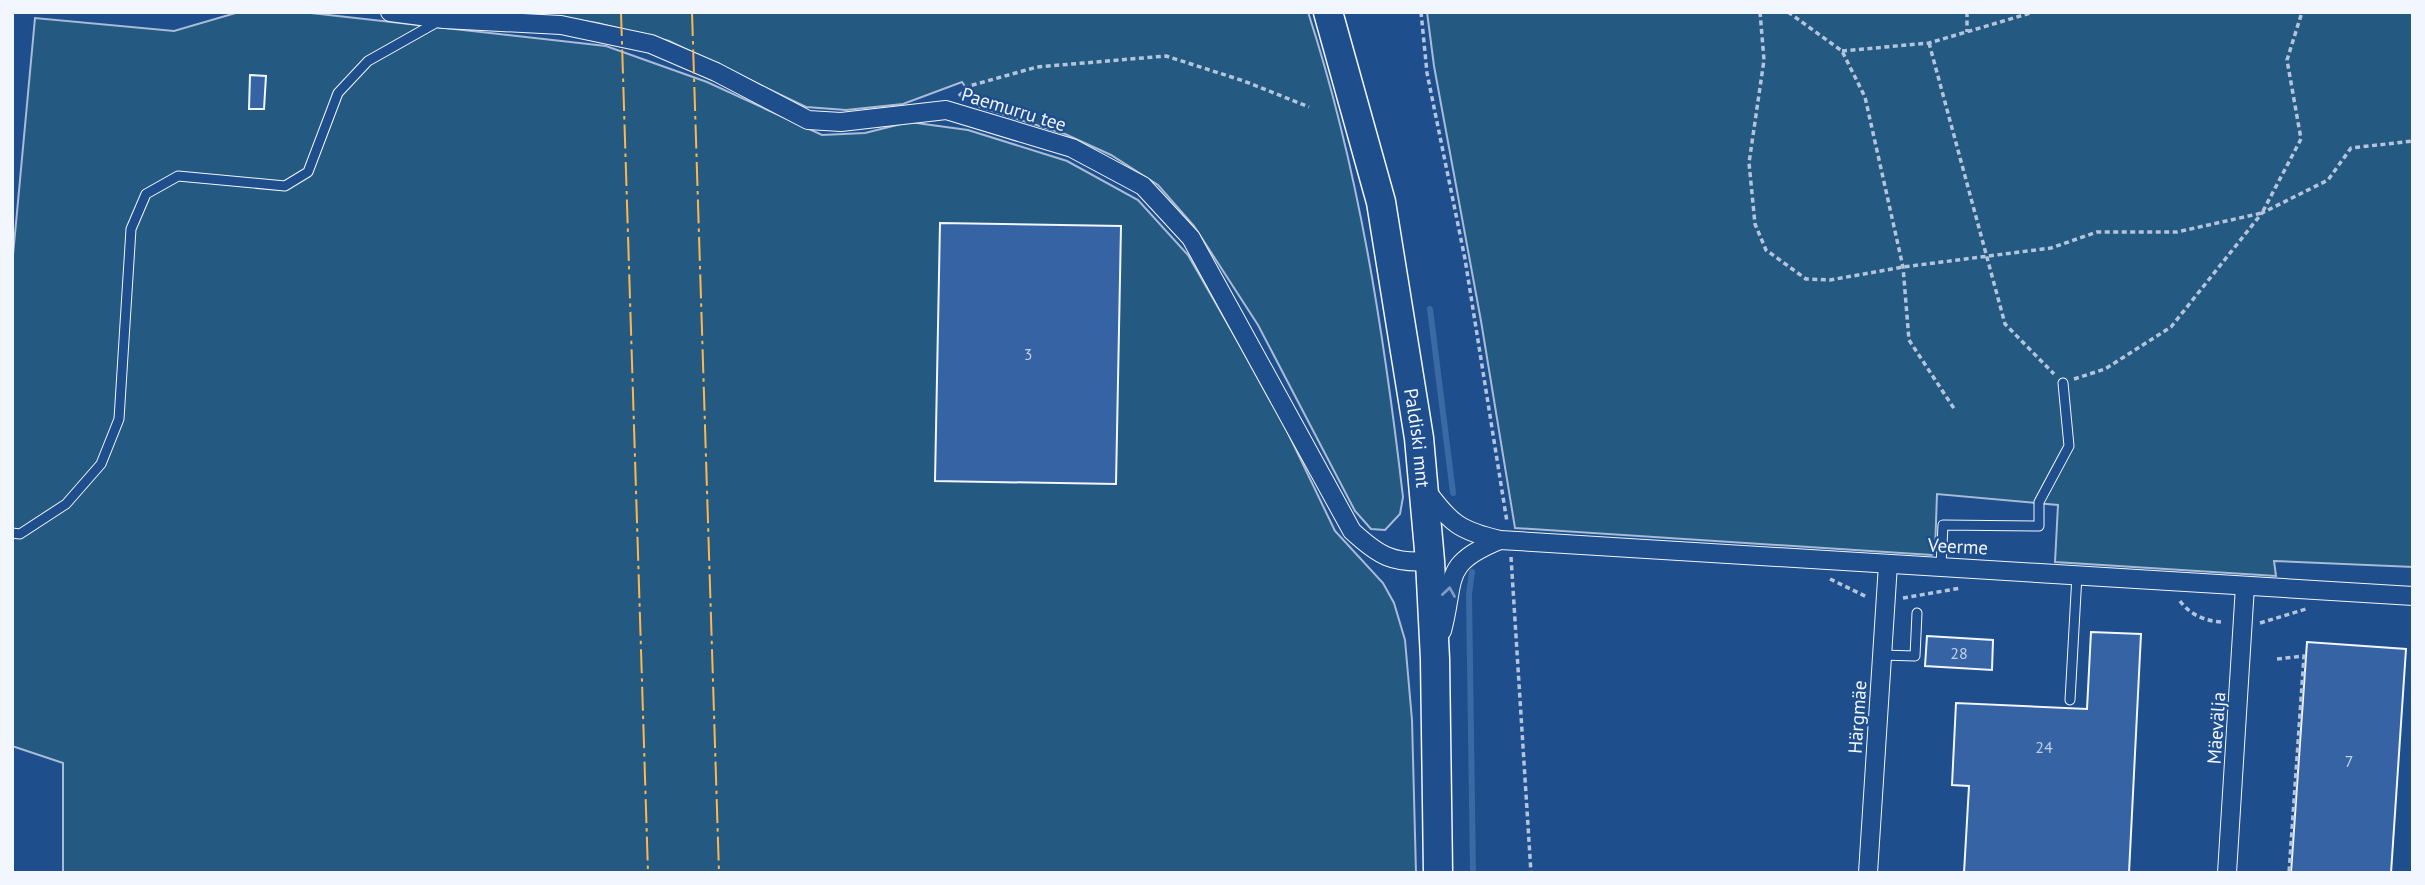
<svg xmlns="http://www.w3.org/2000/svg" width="2425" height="885" font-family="'PT Sans',sans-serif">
<rect width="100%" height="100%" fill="#1f4e8c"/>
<!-- green -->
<g fill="#245a82" stroke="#a8bbd7" stroke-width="2">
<polygon points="239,12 302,12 606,46 707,82 822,135 865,133 909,122 968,130 1067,161 1138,200 1188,255 1276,408 1335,531 1383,583 1394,603 1405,640 1412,720 1416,873 63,873 63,763 12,746 12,266 35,18 174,31"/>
<path d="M522 12H1308C1359 169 1384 334 1403 497L1400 514 1385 530 1371 529 1355 511 1258 325 1194 226 1158 185 1111 155 1065 134 979 107 962 82 903 104 846 110 806 107 669 41 597 23Z"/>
<polygon points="1427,12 2413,12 2413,567 2274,561 2276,576 2055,562 2058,505 1937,494 1935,551 1932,555 1515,528 1481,321 1434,66"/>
</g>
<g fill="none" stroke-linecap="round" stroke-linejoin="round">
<!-- stream -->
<g stroke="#3b69a3" stroke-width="6">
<polyline points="1430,309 1453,493"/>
<polyline points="1472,572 1469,594 1473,873"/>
</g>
</g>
<!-- building -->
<g fill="#3563a3" stroke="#f2f6ff" stroke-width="2">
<polygon points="250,75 266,76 264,109 249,109"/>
<polygon points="940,223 1121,226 1116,484 935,481"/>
<polygon points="2091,632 2141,634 2129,873 1964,873 1969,786 1952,785 1956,703 2087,709"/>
<polygon points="1927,636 1993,640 1992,670 1925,666"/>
<polygon points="2307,642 2406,649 2391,873 2291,873"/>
</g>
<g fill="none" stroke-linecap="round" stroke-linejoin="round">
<defs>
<g id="service">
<polyline points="12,533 20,534 66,504 101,464 119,419 131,229 146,194 178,176 285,186 308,172 338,93 368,61 439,21"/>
<polyline points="1941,566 1943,525 2039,526 2039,502 2069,446 2063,383"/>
<polyline points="1882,655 1915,656 1917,613"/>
<polyline points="2070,700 2077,575"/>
</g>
<g id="minor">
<path d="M390 12 444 19 561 25 651 44 716 72 808 120 841 122 946 110 1072 148 1143 186 1191 238 1352 531C1379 556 1393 564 1430 561"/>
<path d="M1426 490C1450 523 1460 531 1500 540L2413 596"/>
<path d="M1442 631C1456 578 1441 564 1500 540"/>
<polyline points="1868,873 1888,564"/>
<polyline points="2227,873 2245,586"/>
</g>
<g id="primary">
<path id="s1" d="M1328 12 1381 202 1419 438 1430 561 1435 659 1438 873"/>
</g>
</defs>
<!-- service casing -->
<use href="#service" stroke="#f2f6ff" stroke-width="11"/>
<!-- minor casing -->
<use href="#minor" stroke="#f2f6ff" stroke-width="20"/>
<!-- primary casing -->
<use href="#primary" stroke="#f2f6ff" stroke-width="31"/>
<!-- path -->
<g stroke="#b3c4dc" stroke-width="3.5" stroke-dasharray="5 3.5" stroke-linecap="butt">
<polyline points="1421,12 1427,73 1465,259 1507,522"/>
<polyline points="1760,12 1764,60 1749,163 1755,224 1766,250 1806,279 1830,280 1903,267 2051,248 2097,232 2177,232 2262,213 2301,139 2287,60 2302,12"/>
<polyline points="1788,12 1842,51 1865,97 1903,267 1909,340 1955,410"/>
<polyline points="1967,12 1967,32"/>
<polyline points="1929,43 2005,324 2054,374"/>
<polyline points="1842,51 1929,43 2034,12"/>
<polyline points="959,96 969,86 1037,67 1166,56 1244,81 1309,107"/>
<polyline points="2074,379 2105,369 2171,327 2262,213 2328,180 2351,148 2413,141"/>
<polyline points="1511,557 1531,873"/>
<polyline points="1830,579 1867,597"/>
<polyline points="1903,598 1961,588"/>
<path d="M2180 601C2190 615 2207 622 2224 622"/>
<polyline points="2260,623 2306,609"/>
<polyline points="2277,659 2304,656 2289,873"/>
</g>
<!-- service -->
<use href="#service" stroke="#1f4e8c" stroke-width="9"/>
<!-- minor -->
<use href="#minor" stroke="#1f4e8c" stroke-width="18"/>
<!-- primary -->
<use href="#primary" stroke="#1f4e8c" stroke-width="28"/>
<!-- power -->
<g stroke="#ffb74d" stroke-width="2" stroke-dasharray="24 5 3.5 5" stroke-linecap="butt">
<polyline points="621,12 648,873"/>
<polyline points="692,12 719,873"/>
</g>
</g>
<!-- one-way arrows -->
<defs><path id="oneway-chevron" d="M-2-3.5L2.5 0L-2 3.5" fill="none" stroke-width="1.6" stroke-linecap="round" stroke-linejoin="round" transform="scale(1.75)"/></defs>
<use stroke="#7e9ac0" href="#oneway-chevron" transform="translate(1449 592) rotate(-81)"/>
<g text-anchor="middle" stroke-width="5" stroke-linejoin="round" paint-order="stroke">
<!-- number labels -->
<g font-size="16" fill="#c3d1e8">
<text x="1028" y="360">3</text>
<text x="1959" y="659">28</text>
<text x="2044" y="753">24</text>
<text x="2349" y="767">7</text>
</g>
<!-- street labels -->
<g font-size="19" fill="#f2f6ff" stroke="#1f4e8c">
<text transform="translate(1014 109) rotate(17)" y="7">Paemurru tee</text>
<text dy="7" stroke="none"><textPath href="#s1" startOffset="436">Paldiski mnt</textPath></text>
<text transform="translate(1958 546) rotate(3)" y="7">Veerme</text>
<text transform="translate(1857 717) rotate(-86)" y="7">Härgmäe</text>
<text transform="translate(2216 728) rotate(-86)" y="7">Mäevälja</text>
</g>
</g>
<!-- border -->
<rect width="2425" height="885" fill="none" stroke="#f2f6ff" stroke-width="28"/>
</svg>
